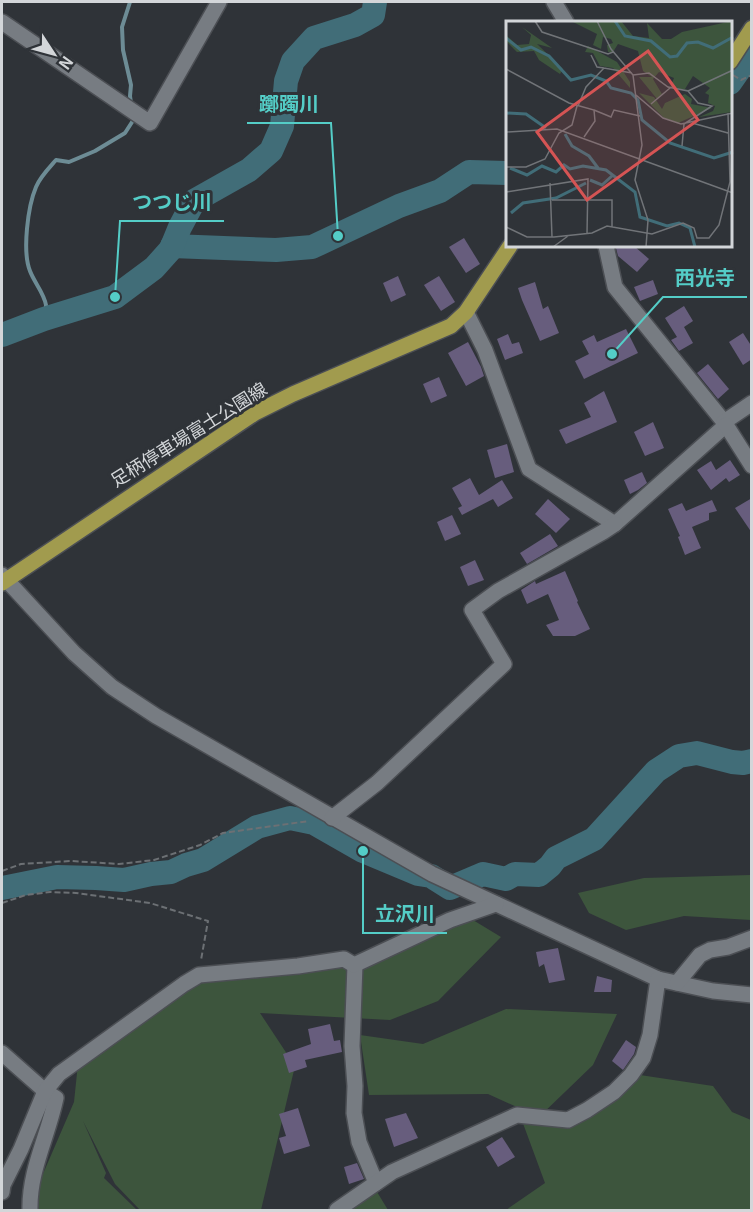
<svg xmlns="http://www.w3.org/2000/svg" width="753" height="1212" font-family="Georgia,'Noto Sans JP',serif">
<rect width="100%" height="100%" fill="#2f3338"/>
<!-- green -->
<g fill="#3d553d">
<polygon points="751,875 751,920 684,916 626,930 589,913 578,893 644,878"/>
<polygon points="468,917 501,937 438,1001 390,1020 260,1013 295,1066 261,1210 140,1210 115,1184 83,1121 106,1173 104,1178 137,1210 35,1210 36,1190 74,1102 79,1054 189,984 298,966 355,965"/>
<polygon points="506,1009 617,1014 593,1065 539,1117 488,1094 369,1095 360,1035 423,1044"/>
<polygon points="640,1075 713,1086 732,1112 751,1120 751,1210 506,1210 545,1183 521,1118 577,1115"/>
<polygon points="374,1187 388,1210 344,1210"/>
</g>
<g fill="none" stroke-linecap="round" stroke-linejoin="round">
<!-- stream -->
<g stroke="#6d8c95" stroke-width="4">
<polyline points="130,2 122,27 123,50 131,85 130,96 131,103"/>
<path d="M44 319C45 315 46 309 46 305 44 293 34 282 30 271 22 251 28 206 36 187 40 177 49 168 56 160L69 162 95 151 125 133 134 119 133 116"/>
</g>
<!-- river -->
<g stroke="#416d78" stroke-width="24">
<polyline points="730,83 746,60 752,60"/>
<polyline points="172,246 276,250 312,247 399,206 440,191 469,172 507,173"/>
<polyline points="2,335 44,319 115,297 154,268 171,249 180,227 194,201 249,170 271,151 282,126 286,81 293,61 314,38 355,25 373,15 375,2"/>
<polyline points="2,888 57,877 96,878 124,880 151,874 171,872 186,865 203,860 257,827 290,818 314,823 363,851 418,874 431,876 450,888 483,874 506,879 515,874 539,875 550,866 556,858 594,839 656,771 679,756 697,753 732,762 743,763 752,761"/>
</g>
</g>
<!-- building -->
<g fill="#675d7d">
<polygon points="464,238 480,264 466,273 449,247"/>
<polygon points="618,246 634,246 649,259 637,272 618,256 616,248"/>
<polygon points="398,276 406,295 391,302 383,283"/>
<polygon points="439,276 455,302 441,311 424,285"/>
<polygon points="653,280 658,294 640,301 634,287"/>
<polygon points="535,282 543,309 548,306 559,333 540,341 522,300 518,288"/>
<polygon points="684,306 693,321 684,327 693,343 679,351 671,340 677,337 665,318"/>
<polygon points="626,329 638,353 584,379 575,361 589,354 582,341 594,335 597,342"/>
<polygon points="743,333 752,347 752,359 743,365 729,342"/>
<polygon points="508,334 512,344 519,342 523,353 505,360 497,339"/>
<polygon points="468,342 481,367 484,376 466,386 448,353"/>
<polygon points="708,364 729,389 718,399 697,373"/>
<polygon points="439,377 447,396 431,403 423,384"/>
<polygon points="604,391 617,422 566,444 559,430 591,417 584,403"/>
<polygon points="653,422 664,448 645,456 634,432"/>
<polygon points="507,444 514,472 495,478 487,450"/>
<polygon points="730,460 740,475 729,482 726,478 711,490 697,470 711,461 716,470"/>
<polygon points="642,472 647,483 638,490 630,494 624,480"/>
<polygon points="470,478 479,495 502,480 513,498 498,507 493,499 462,515 458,508 462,506 452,488"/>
<polygon points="752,498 752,533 735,508"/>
<polygon points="548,499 570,519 556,533 535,514"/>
<polygon points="712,500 717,511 709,513 709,520 692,527 701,548 685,555 678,537 680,536 668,509 682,503 686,511"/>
<polygon points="452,515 461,534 445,541 437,522"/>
<polygon points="550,534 558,546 527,564 520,553"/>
<polygon points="475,560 484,580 468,586 460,567"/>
<polygon points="565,571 578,601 577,602 590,629 575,636 553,636 546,625 559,620 548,594 527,604 521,590 535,581 536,584"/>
<polygon points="558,948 565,980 549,983 544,964 539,967 536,952"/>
<polygon points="597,976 612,980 611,992 594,992"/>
<polygon points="330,1024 334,1041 340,1040 342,1052 305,1060 307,1067 289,1073 283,1054 311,1044 308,1029"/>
<polygon points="626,1040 636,1047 634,1054 623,1070 612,1061"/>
<polygon points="298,1108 310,1146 284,1154 279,1138 286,1136 279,1114"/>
<polygon points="406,1113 418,1138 394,1147 385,1119"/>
<polygon points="502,1137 515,1157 498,1167 486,1147"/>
<polygon points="357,1163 364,1179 349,1184 344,1167"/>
</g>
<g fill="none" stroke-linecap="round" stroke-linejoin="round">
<defs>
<g id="minor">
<polyline points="554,2 566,22"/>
<polyline points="2,22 150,123 219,2"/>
<polyline points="606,246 615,287 724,422"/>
<polyline points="466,312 485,350 529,469 615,524 726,425 724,422 752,403"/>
<polyline points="726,425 752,466"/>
<polyline points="2,575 74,653 112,687 156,716 432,874 658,979 713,991 752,995"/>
<polyline points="332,818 377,783 504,664 472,610 498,591 603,532 615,524"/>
<polyline points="354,965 355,965 352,1046 355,1086 354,1113 359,1142 376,1183"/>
<polyline points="677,983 700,955 710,950 728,947 752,938"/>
<path d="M2 1053 45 1091 56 1098C48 1136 29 1171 30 1210"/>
<polyline points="2,1192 3,1185 21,1149 45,1091 59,1074 184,984 199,975 298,966 344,959 354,965 450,920 496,904"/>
<polyline points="337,1210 392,1172 517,1115 568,1120 587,1110 614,1092 631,1075 643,1058 650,1035 658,979"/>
</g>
<g id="major">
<polyline points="730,62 752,28"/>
<polyline points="2,583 255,413 293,394 451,326 466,312 510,246"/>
</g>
</defs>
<!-- minor casing -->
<use href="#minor" stroke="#4c4f54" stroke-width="18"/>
<!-- major casing -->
<use href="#major" stroke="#4c4f54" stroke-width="18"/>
<!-- path -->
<g stroke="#6c7074" stroke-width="2" stroke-dasharray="6 3" stroke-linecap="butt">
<polyline points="733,75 741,80 752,75"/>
<polyline points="2,871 21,864 71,861 119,864 154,860 200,845 223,833 309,821"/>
<polyline points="2,903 26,895 50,892 76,893 150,903 208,921 201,960"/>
</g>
<!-- minor -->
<use href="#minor" stroke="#777c82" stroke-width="15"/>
<!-- major -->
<use href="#major" stroke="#a19b4e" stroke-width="15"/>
</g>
<g text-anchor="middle" stroke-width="6" stroke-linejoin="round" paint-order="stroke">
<!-- street labels -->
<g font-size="18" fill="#d3d6d9" stroke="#2f3338">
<text transform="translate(189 435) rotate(-32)" y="6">足柄停車場富士公園線</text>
</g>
</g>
<!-- overview -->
<g transform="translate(506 21)">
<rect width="226" height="226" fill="#2f3338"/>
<path d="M65 0H115L127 15 143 17 141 2 156 18H165L176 11 226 0V91L193 96 207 90 209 85 202 82 203 74 199 72 204 67 187 55 179 68 184 69 164 67 168 57 153 51 147 58 156 73 151 78 133 56H146L137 50 132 30 112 23 107 31H102L101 24 107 22 105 18 97 16 95 28 87 24 91 13ZM16 6 46 27 31 23 57 48 54 53 33 39 28 30 11 31 0 20V14L11 24 23 23 25 14ZM82 25 111 41 124 61V67L107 47 94 45 87 32 79 31ZM133 72 148 76 156 88 159 82 179 73 186 78 185 83 206 87 172 102 158 97Z" fill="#3d553d"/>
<path fill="none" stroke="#416d78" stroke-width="3" d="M109 0 119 15 145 20 164 36 171 35 181 22 192 21 207 27 227 16M0 17 15 29 25 26 43 35 65 59 85 54 100 60 105 67 125 72 132 79 136 99 164 122 208 137 227 131M0 92 20 93 40 107M59 113 66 125 83 135 92 147M4 147 21 154 36 145 50 151 58 144 64 148 77 145 100 149 129 171 134 196 161 205 173 202 184 207 189 226M84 159 96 164 107 154M5 192 17 182 50 177 80 162"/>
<path fill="none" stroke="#717478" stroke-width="1.5" d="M29 0 36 11 102 33 107 31M91 0 105 28 127 54 136 124 129 159 142 199 140 226M85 34 91 46 98 47M0 48 63 82 88 89 89 100 78 116M127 54 143 52 162 66 182 70 192 82 206 85 178 103M182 70 227 49M130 74 157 97 175 103 227 92M145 83 164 67M72 85 80 66 98 47 126 52M88 89 105 96 108 89 134 95M186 102 222 112M0 111 51 108 227 172M176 125 178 103M0 146H20L39 138 53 112 66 104 71 85M44 162 46 216M0 171 82 158 81 213M46 179H106V206M0 206 21 216H48L86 212 101 205 146 213 177 202 188 207 191 217H203L213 204 224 161 222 92M47 226 62 215"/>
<path fill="#d55454" fill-opacity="0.15" stroke="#d55454" stroke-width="3" d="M142 30 192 99 81 179 31 111Z"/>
<rect width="226" height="226" fill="none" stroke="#d3d6d9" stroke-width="3"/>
</g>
<!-- callouts -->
<path fill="none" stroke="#54cdc7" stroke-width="2" d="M338 236L331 123H247M115 297L120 221H224M612 354L663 297H747M363 851L363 933H447"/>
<g fill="#54cdc7" stroke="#2f3338" stroke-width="2">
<circle cx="338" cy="236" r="6"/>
<circle cx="115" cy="297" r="6"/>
<circle cx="612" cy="354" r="6"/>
<circle cx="363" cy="851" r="6"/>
</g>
<g font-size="20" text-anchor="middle" font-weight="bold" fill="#54cdc7" stroke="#2f3338" stroke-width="6" stroke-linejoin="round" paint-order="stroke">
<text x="289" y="111">躑躅川</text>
<text x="172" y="209">つつじ川</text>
<text x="705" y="285">西光寺</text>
<text x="405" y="921">立沢川</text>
</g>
<!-- border -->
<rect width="753" height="1212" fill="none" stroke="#d3d6d9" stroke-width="6"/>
<!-- north arrow -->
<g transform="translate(54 54) rotate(126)" stroke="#2f3338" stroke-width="4.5" paint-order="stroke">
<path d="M0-4.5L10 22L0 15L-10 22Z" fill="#d3d6d9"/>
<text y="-9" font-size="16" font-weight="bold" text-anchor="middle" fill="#d3d6d9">N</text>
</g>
</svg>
